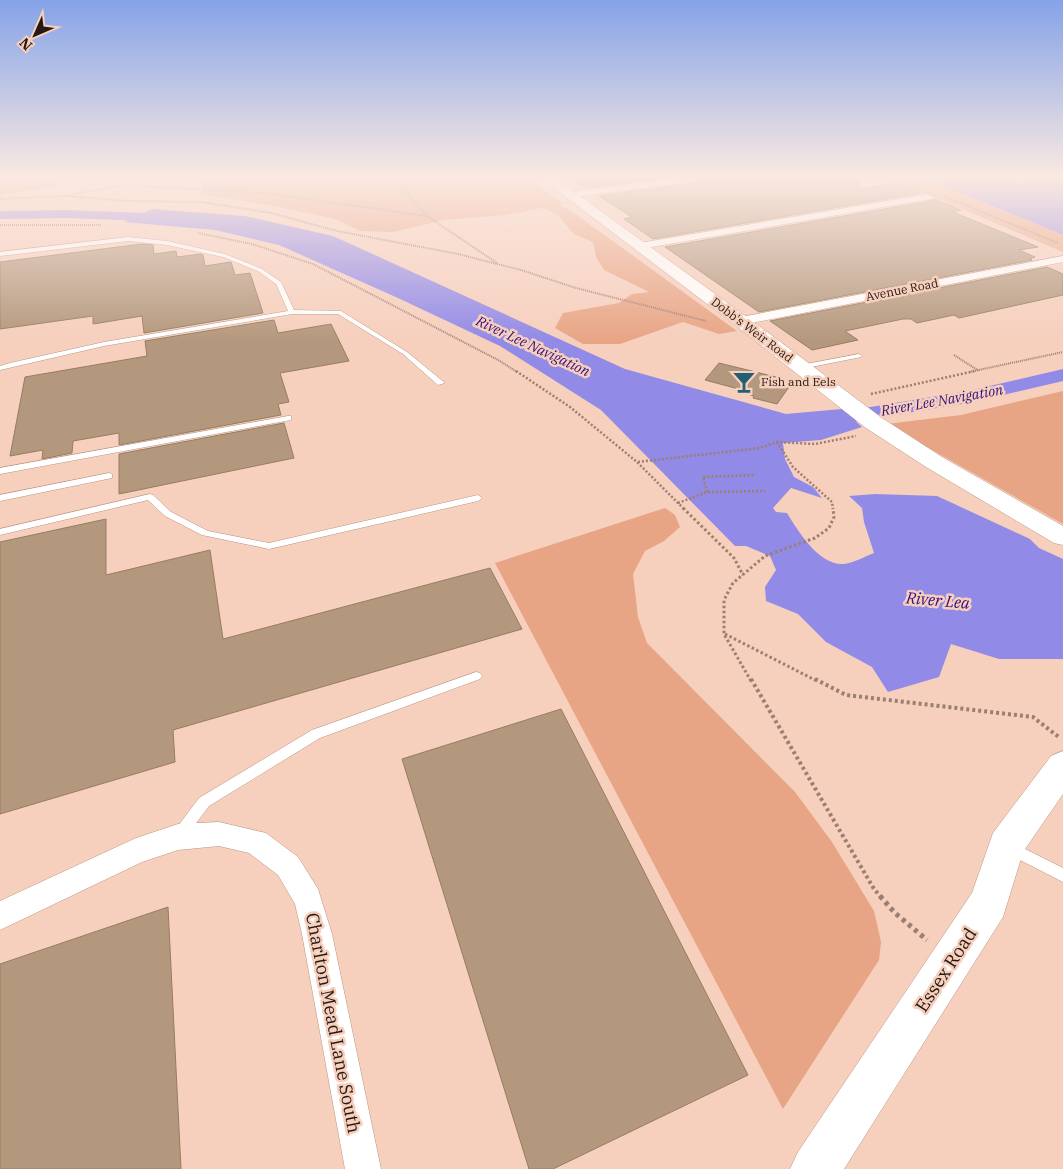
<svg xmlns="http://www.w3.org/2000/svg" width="1063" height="1169" font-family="'IBM Plex Serif',serif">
<rect width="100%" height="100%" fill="#f6cfbd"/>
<!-- green -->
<g fill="#e8a585">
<polygon points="0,178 66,178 60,186 0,195"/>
<polygon points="194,178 529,178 563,204 558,205 570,210 737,331 719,334 683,322 620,344 583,344 555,328 563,313 619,303 632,294 649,292 604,270 596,257 593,242 574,234 558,215 543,208 505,215 444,220 393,232 361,231 335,219 275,206 202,194 202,184"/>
<polygon points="889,178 925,178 1063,235 1063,252"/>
<polygon points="1063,391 1063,524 886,424 961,415"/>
<polygon points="665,508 675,515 680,527 664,541 645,551 633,574 638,617 647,643 795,792 832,842 874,911 881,942 879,960 783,1109 495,563"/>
</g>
<!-- water -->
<g fill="#928ae7">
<polygon points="925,178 1063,178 1063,235"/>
<path d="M152 209 245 216 333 236 625 369 786 414 842 409 862 427 821 440 783 443 785 459 794 477 813 487 822 498 791 488 773 508 776 512 787 513C798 531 819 566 844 564 854 563 866 556 874 553L864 522 862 508 849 496 875 494 937 496 1030 539 1039 548 1063 559V659H999L951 644 939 677 888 692 872 667 826 642 798 614 766 601 765 587 776 570 770 556 746 546H735L601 410 500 346 398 298 279 245 215 230 124 222Z"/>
</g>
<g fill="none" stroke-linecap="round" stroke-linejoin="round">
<!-- canal -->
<g fill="#928ae7" fill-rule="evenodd">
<polygon points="66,210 173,214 180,218 173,222 66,218 0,219 0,211"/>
<polygon points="1063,369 1063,381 968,403 840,424 833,422 830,418 833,414 840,412 968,391"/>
</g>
</g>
<!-- building -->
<g fill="#b4987d" stroke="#977c61">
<polygon points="570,178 664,178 586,188"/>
<polygon points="699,178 858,178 859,189 898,183 921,193 653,239 624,219 632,217 599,196 693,183"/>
<polygon points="934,199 961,210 953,212 1038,247 1019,250 1035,257 1029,259 1032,260 759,312 665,247 931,201"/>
<polygon points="142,244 153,245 154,254 176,251 177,257 201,254 203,255 205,266 231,262 235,275 250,273 263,313 144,333 142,316 93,324 93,316 0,329 0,262"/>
<polygon points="1047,267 1063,274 1063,295 959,318 954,315 917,323 911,319 903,319 845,331 858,340 812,350 770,321"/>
<polygon points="274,320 278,333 331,324 349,361 280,373 289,402 278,404 281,415 119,445 119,433 73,441 72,453 42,459 43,450 10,456 25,377 147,356 145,341"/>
<polygon points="719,363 780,378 776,384 789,387 777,404 753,398 754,396 745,393 746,391 705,380"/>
<polygon points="284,423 294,458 119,494 119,454"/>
<polygon points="106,519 106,575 210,550 223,639 490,568 522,629 173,730 175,762 0,814 0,542"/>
<polygon points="561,709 748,1075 553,1169 529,1169 402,759"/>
<polygon points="168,907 181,1169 0,1169 0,964"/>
</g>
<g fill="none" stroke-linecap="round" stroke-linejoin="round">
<defs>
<g id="lane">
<polygon points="128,237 167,241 225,254 262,269 281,282 294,310 341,311 407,352 445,383 438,385 403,354 338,314 292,314 104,346 0,370 0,366 10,363 104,342 288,311 276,284 258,271 223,257 167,245 128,241 0,256 0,252"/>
<polygon points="859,354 862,356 861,357 801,369 797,367 801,365"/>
<polygon points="288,416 291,416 291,420 0,474 0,468"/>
<polygon points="109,473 112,474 112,478 0,501 0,495"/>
<polygon points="150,494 153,495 171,512 208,531 269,543 478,495 482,498 478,501 269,549 202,535 165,516 148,500 0,535 0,529"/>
<polygon points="476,672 480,673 482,676 480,679 320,738 209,806 185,838 180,840 175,838 173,834 175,830 199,798 312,730"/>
<polygon points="1011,842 1063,868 1063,882 1006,853 1004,848 1006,843"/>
</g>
<g id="street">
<polygon points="676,178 697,178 693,181 570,198 565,195 570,192"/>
<polygon points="928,194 933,197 931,199 640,249 635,246 640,243"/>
<polygon points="1063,256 1063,262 741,325 735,321 741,317"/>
<polygon points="219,822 266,833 298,857 318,889 332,934 381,1169 345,1169 302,934 295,904 278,875 249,853 219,846 178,850 142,862 0,930 0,901 136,838 178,824"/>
</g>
<g id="secondary">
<polygon points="541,178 555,178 747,317 882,418 942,457 1063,526 1063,545 1054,543 926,467 866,428 735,325"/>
<polygon points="1063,751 1063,794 1023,852 1003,917 844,1169 790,1169 798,1152 972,893 993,833 1051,756"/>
</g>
</defs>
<!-- lane casing -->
<use href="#lane" stroke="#bb9785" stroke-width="1"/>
<!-- street casing -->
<use href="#street" stroke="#bb9785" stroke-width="1"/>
<!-- secondary casing -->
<use href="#secondary" stroke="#bb9785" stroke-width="1"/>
<!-- path-far4 -->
<g stroke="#9b7f72" stroke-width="2" stroke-dasharray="1 1" stroke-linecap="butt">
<polyline points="393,178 427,216 497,263"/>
<polyline points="899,178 912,183"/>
<polyline points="70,195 123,185 265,193 427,216"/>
<polyline points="943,196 1058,243"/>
<polyline points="0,199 65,196 127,201 201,202 271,213 337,231 458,254 521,270 576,288 706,321"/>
<polyline points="0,225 102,225"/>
<polyline points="198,233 252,244 313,264 500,361 517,372"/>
<polyline points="954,355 979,371"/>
<polyline points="969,372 1063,352"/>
</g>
<!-- path-far3 -->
<g stroke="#9b7f72" stroke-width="2.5" stroke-dasharray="2 2" stroke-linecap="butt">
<polyline points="516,371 570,407 637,462 684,509"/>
<polyline points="871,394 975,371"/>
<polyline points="777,442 793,467 832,502 833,509"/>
<polyline points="638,462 760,448 777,442 815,444 856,436"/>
<polyline points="707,492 703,477 755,475"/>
<polyline points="678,503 707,492 765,491"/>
</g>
<!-- path-far2 -->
<g stroke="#9b7f72" stroke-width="3" stroke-dasharray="2.5 2.5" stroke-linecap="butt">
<polyline points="683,508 734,558 743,575"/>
<polyline points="725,634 817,681"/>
<polyline points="751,681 724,634 724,600 733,583 765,556 815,538 829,528 834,517 833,508"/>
</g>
<!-- path-far1 -->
<g stroke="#9b7f72" stroke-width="4" stroke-dasharray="3 3" stroke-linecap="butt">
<polyline points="751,679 874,889 881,897"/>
<polyline points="815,679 846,695 1033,717 1060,738"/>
</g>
<!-- path -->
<polyline stroke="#9b7f72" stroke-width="5" stroke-dasharray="4 4" stroke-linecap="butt" points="880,896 895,913 927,940"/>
<!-- lane -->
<use href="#lane" fill="#fff" fill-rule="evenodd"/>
<!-- street -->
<use href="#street" fill="#fff" fill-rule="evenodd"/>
<!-- secondary -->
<use href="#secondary" fill="#fff" fill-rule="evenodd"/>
</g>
<!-- sky -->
<linearGradient id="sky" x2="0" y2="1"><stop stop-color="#85a3e8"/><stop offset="0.52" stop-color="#fbe9e1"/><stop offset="1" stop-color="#fbe9e1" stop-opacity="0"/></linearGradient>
<rect width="1063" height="341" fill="url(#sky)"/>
<!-- icons -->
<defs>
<symbol id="bar-bare" viewBox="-9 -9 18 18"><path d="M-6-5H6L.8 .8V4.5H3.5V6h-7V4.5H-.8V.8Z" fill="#215f76" stroke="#f6cfbd" stroke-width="2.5" paint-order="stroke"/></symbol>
</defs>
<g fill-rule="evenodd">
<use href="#bar-bare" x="728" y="366" width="32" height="32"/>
</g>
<g text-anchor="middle" stroke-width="5" stroke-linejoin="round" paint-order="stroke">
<!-- far-street labels -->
<g font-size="12" fill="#261912" stroke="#f6cfbd">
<text transform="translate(902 290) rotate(-11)" y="4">Avenue Road</text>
<text transform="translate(752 330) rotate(37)" y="4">Dobb's Weir Road</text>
</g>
<!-- far-poi labels -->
<g font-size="12" fill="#261912" stroke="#f6cfbd" text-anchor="start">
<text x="761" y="386">Fish and Eels</text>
</g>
<!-- far-water labels -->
<g font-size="14" font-style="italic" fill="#310e7d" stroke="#f6cfbd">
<text transform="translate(533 346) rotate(25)" y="5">River Lee Navigation</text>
<text transform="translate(942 400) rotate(-10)" y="5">River Lee Navigation</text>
</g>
<!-- water labels -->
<g font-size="16" font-style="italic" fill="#310e7d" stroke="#f6cfbd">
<text transform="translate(938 600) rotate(5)" y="6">River Lea</text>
</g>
<!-- near-street labels -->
<g font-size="18" fill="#261912" stroke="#f6cfbd">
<text transform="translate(946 970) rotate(-57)" y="6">Essex Road</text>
<text transform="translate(333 1023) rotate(79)" y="6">Charlton Mead Lane South</text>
</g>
</g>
<!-- north arrow -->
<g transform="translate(35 35) rotate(225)" stroke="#f6cfbd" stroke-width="4" paint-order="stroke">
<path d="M0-4L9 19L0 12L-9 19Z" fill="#261912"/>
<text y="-8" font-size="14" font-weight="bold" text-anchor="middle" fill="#261912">N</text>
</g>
</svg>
